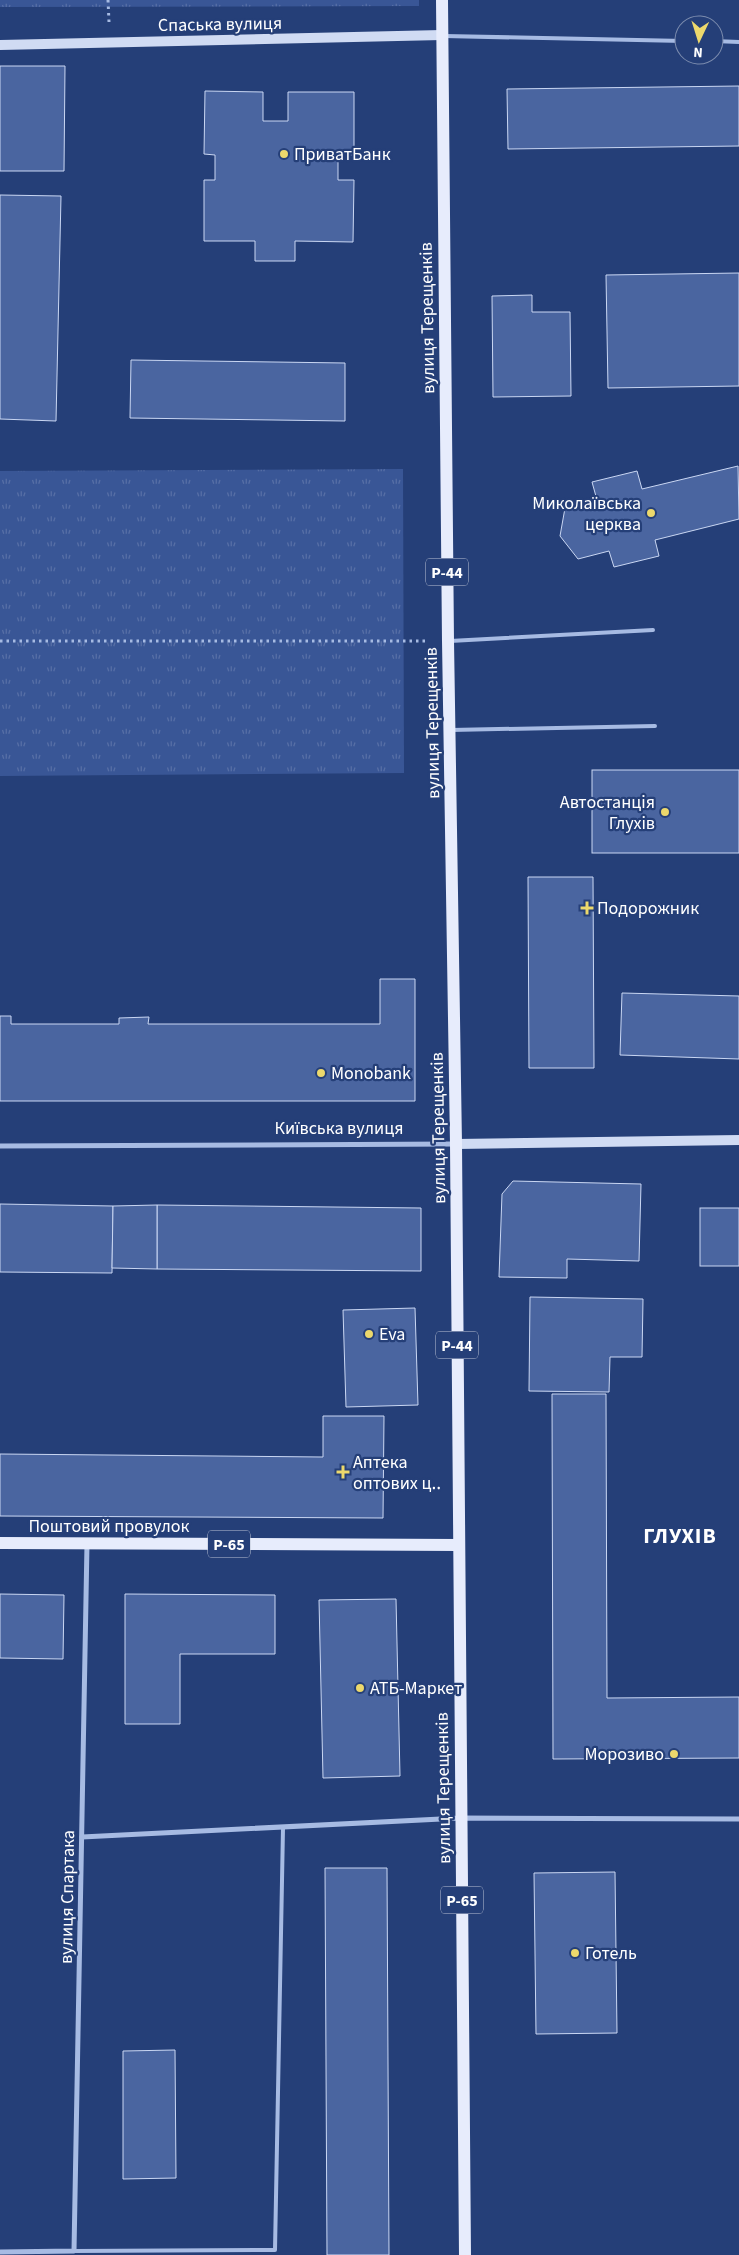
<svg xmlns="http://www.w3.org/2000/svg" width="739" height="2255" font-family="'Source Sans 3',sans-serif">
<defs>
<pattern id="park-tufts" width="24" height="20" patternUnits="userSpaceOnUse" patternTransform="scale(1.25)"><rect width="24" height="20" fill="#395696"/><path d="M3 7l-1-3M5 7V3M7 7l1-3M15 17l-1-3M17 17v-4M19 17l1-3" fill="none" stroke="#576fa6"/></pattern>
</defs>
<rect width="100%" height="100%" fill="#253f78"/>
<!-- park -->
<g fill="url(#park-tufts)">
<polygon points="0,0 419,0 419,6 0,7"/>
<polygon points="403,469 404,773 0,776 0,471"/>
</g>
<!-- building -->
<g fill="#4a65a0" stroke="#cad7f3">
<polygon points="0,66 65,66 64,171 0,171"/>
<polygon points="739,86 739,146 508,149 507,89"/>
<polygon points="205,91 263,92 263,121 288,121 288,92 354,92 354,155 338,155 338,180 354,180 353,242 295,241 295,261 255,261 255,241 204,241 204,180 215,180 215,155 204,154"/>
<polygon points="0,195 61,196 56,421 0,419"/>
<polygon points="739,273 739,386 608,388 606,275"/>
<polygon points="532,295 532,312 570,312 571,396 493,397 492,296"/>
<polygon points="131,360 345,363 345,421 130,418"/>
<polygon points="738,466 739,519 655,540 659,556 614,567 609,551 578,559 560,536 565,508 597,500 592,482 637,471 642,489"/>
<rect x="592" y="770" width="147" height="83"/>
<polygon points="528,877 593,877 594,1068 529,1068"/>
<polygon points="380,979 415,979 415,1101 0,1101 0,1016 11,1016 11,1024 119,1024 119,1018 149,1017 148,1024 380,1024"/>
<polygon points="622,993 739,996 739,1059 620,1055"/>
<polygon points="513,1181 641,1184 639,1261 567,1259 567,1278 499,1277 502,1194"/>
<polygon points="0,1204 113,1206 112,1273 0,1272"/>
<polygon points="157,1205 421,1208 421,1271 157,1269"/>
<polygon points="157,1205 157,1269 112,1268 113,1206"/>
<rect x="700" y="1208" width="39" height="58"/>
<polygon points="530,1297 643,1299 642,1357 610,1357 609,1392 529,1391"/>
<polygon points="415,1308 418,1405 346,1407 343,1310"/>
<polygon points="552,1394 606,1394 607,1698 739,1697 739,1758 553,1759"/>
<polygon points="323,1416 384,1416 383,1518 0,1516 0,1454 323,1457"/>
<polygon points="0,1594 64,1595 63,1659 0,1658"/>
<polygon points="125,1594 275,1595 275,1654 180,1654 180,1724 125,1724"/>
<polygon points="396,1599 400,1776 323,1778 319,1600"/>
<polygon points="325,1868 387,1868 389,2255 327,2255"/>
<polygon points="615,1872 617,2033 536,2034 534,1873"/>
<polygon points="175,2050 176,2178 123,2179 123,2051"/>
</g>
<g fill="none" stroke-linecap="round" stroke-linejoin="round">
<!-- path -->
<g stroke="#a7bbe3" stroke-width="3" stroke-dasharray="2.5 4" stroke-linecap="butt">
<polyline points="108,0 109,22"/>
<polyline points="0,641 425,641"/>
</g>
<!-- lane -->
<g stroke="#a7bbe3" stroke-width="4">
<polyline points="444,36 684,41"/>
<polyline points="714,41 739,42"/>
<polyline points="450,641 653,630"/>
<polyline points="451,730 655,726"/>
<polyline points="74,2251 275,2250 283,1828"/>
</g>
<!-- street -->
<g stroke="#a7bbe3" stroke-width="5">
<polyline points="0,1146 456,1144"/>
<polyline points="82,1837 461,1818 739,1819"/>
<polyline points="0,2252 74,2251 87,1544"/>
</g>
<!-- secondary -->
<g stroke="#d0dbf3" stroke-width="10">
<polyline points="0,45 442,35"/>
<polyline points="456,1144 739,1140"/>
</g>
<!-- primary -->
<g stroke="#e7ecfc" stroke-width="12">
<polyline points="442,0 448,641 456,1144 465,2255"/>
<polyline points="0,1543 459,1545"/>
</g>
</g>
<!-- markers -->
<g fill="#ecd86c" stroke="#253f78" stroke-width="2">
<circle cx="284" cy="154" r="5"/>
<circle cx="651" cy="513" r="5"/>
<circle cx="665" cy="812" r="5"/>
<path d="M584.5 900.5h5v5h5v5h-5v5h-5v-5h-5v-5h5z"/>
<circle cx="321" cy="1073" r="5"/>
<circle cx="369" cy="1334" r="5"/>
<path d="M340.5 1464.5h5v5h5v5h-5v5h-5v-5h-5v-5h5z"/>
<circle cx="360" cy="1688" r="5"/>
<circle cx="674" cy="1754" r="5"/>
<circle cx="575" cy="1953" r="5"/>
</g>
<g text-anchor="middle" stroke-width="4.5" stroke-linejoin="round" paint-order="stroke">
<!-- shield labels -->
<g fill="#253f78" stroke="#bec5d6" stroke-width="1">
<rect x="426" y="558.5" width="42" height="27" rx="4"/>
<rect x="436" y="1331.5" width="42" height="27" rx="4"/>
<rect x="208" y="1530.5" width="42" height="27" rx="4"/>
<rect x="441" y="1886.5" width="42" height="27" rx="4"/>
</g>
<g font-size="16" font-weight="bold" fill="#fff">
<text x="447" y="578">Р-44</text>
<text x="457" y="1351">Р-44</text>
<text x="229" y="1550">Р-65</text>
<text x="462" y="1906">Р-65</text>
</g>
<!-- street labels -->
<g font-size="18" fill="#fff" stroke="#253f78">
<text transform="translate(220 24) rotate(-1)" y="6">Спаська вулиця</text>
<text transform="translate(427 318) rotate(-91)" y="6">вулиця Терещенків</text>
<text transform="translate(432 723) rotate(-91)" y="6">вулиця Терещенків</text>
<text x="339" y="1134">Київська вулиця</text>
<text transform="translate(438 1128) rotate(-91)" y="6">вулиця Терещенків</text>
<text x="109" y="1532">Поштовий провулок</text>
<text transform="translate(443 1788) rotate(-91)" y="6">вулиця Терещенків</text>
<text transform="translate(67 1897) rotate(-89)" y="6">вулиця Спартака</text>
</g>
<!-- poi labels -->
<g font-size="18" fill="#fff" stroke="#253f78" text-anchor="start">
<text x="294" y="160">ПриватБанк</text>
<text x="641" y="509" text-anchor="end">Миколаївська<tspan x="641" dy="21">церква</tspan></text>
<text x="655" y="808" text-anchor="end">Автостанція<tspan x="655" dy="21">Глухів</tspan></text>
<text x="597" y="914">Подорожник</text>
<text x="331" y="1079">Monobank</text>
<text x="379" y="1340">Eva</text>
<text x="353" y="1468">Аптека<tspan x="353" dy="21">оптових ц‥</tspan></text>
<text x="370" y="1694">АТБ-Маркет</text>
<text x="664" y="1760" text-anchor="end">Морозиво</text>
<text x="585" y="1959">Готель</text>
</g>
<!-- district labels -->
<g font-size="22" font-weight="bold" letter-spacing="1" fill="#fff" stroke="#253f78">
<text x="680" y="1543">ГЛУХІВ</text>
</g>
</g>
<!-- north arrow -->
<g transform="translate(699 40) rotate(184)"><circle r="24" fill="#253f78" stroke="#7c8cae"/>
<path d="M0-4L9 19L0 12L-9 19Z" fill="#ecd86c"/>
<text y="-8" font-size="14" font-weight="bold" text-anchor="middle" fill="#ffffff">N</text>
</g>
</svg>
